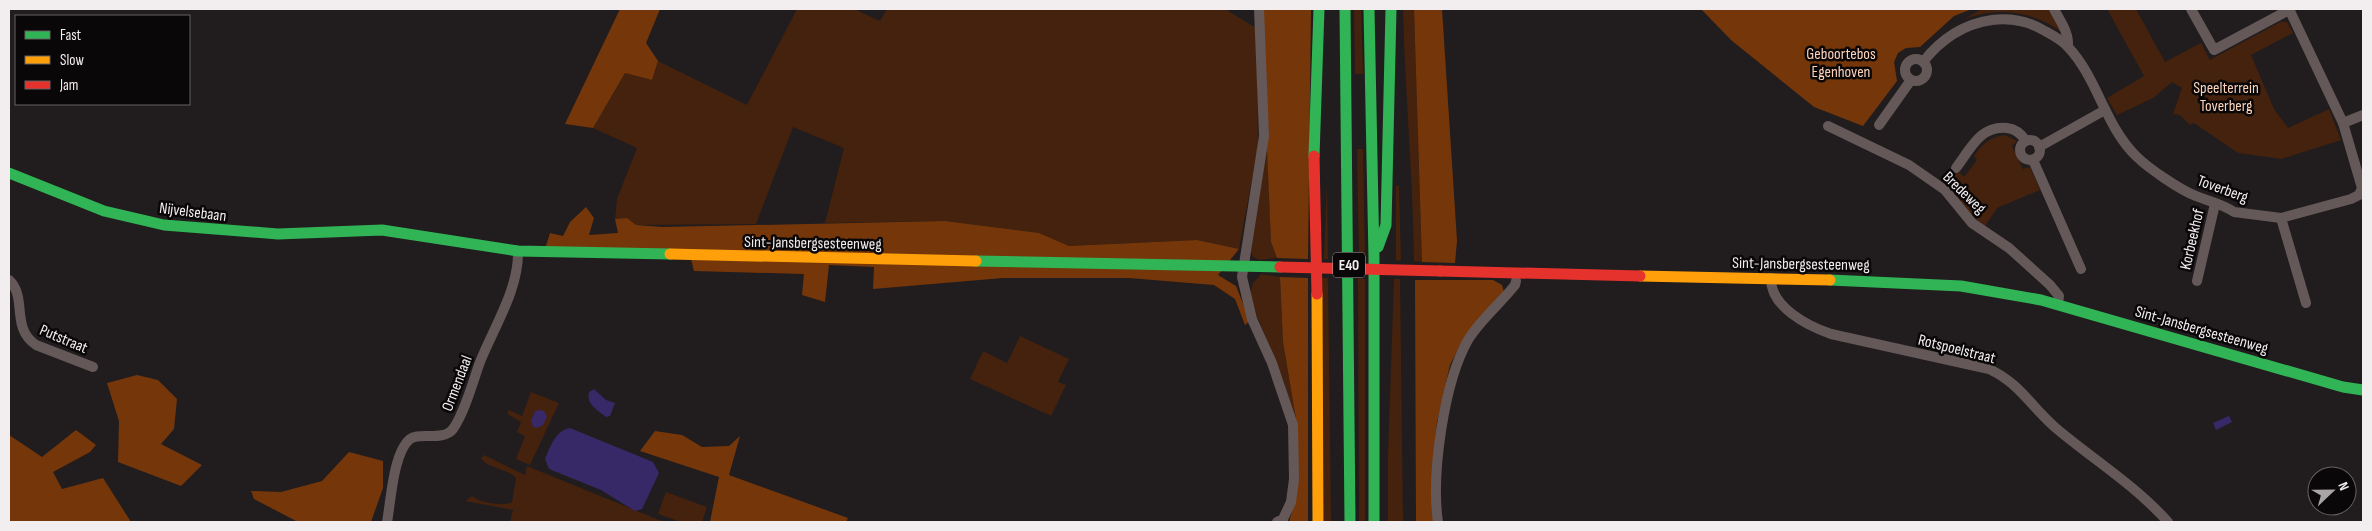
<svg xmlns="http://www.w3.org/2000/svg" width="2372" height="531" font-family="'Sofia Sans Condensed',sans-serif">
<rect width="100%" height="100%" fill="#211c1e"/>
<!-- green -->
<g fill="#44220d">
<polygon points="797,9 854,9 880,21 887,9 1225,9 1256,28 1257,37 1258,147 1239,249 1197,240 1069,246 1039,233 945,221 825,223 844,148 793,127 756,224 636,225 627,218 615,219 617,199 637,148 593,128 625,73 652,80 658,61 747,105"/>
<polygon points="1354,9 1361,9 1363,74 1355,74"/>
<path d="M1403 9H1414L1422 262 1414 261C1413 177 1405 93 1403 9Z"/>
<path d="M1982 9H2050L2063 33C2033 11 1999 6 1964 19Z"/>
<polygon points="2107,9 2136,9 2165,62 2201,43 2210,60 2280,22 2287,22 2293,33 2251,55 2274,109 2288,128 2329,109 2341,140 2281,159 2238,153 2194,123 2190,125 2180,115 2173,114 2182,88 2172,82 2153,98 2117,115 2107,98 2144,76"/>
<path d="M2005 135 2017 141 2012 146 2023 169 2030 167 2040 190 1997 208 1985 226 1964 209 1945 187 1958 171 1964 177 1977 160 1974 156C1982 144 1990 137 2005 135Z"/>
<polygon points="1267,137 1271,242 1277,258 1260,260 1253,257 1251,252"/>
<polygon points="1357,149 1363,149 1365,259 1359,260"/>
<polygon points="1327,182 1328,259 1324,259"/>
<polygon points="1396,186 1399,186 1401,260 1396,261"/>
<polygon points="1261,274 1280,277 1283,342 1297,425 1283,379 1257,316 1250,293 1253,283"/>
<polygon points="1322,278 1328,278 1331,522 1324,522"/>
<polygon points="1358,278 1365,279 1365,522 1359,522"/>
<polygon points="1394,279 1400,279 1403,522 1388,522 1388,455"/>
<polygon points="1020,336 1069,359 1058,382 1066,385 1051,416 970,379 983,351 1007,363"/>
<polygon points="531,392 559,403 530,465 516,459 525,436 517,432 521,422 507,414 509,410 522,416"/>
<path d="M484 455 525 475 527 466 664 522H510L513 510 465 501 472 496C478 502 505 507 512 502L516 478C507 468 487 469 481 458Z"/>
<polygon points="666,492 707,507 702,522 681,522 658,514"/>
</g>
<!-- forest -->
<g fill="#75370a">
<polygon points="620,9 660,9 646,43 658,61 652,80 625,73 593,128 565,124"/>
<polygon points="1261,9 1311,9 1308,259 1277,258 1271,242"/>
<polygon points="1414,9 1442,9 1457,241 1455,263 1422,262"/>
<polygon points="1701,9 1972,9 1954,16 1920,47 1906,48 1898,53 1894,62 1897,81 1863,126 1814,107 1731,40"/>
<polygon points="586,207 594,218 589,235 618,233 615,219 627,218 636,225 662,227 945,221 1039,233 1069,246 1197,240 1239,249 1218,275 1236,286 1250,321 1245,325 1235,299 1214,285 1129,278 1003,278 873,289 874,267 829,265 825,302 802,295 804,274 694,271 690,255 544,252 550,233 563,236 570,222"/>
<polygon points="1280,277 1308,278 1308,522 1289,522 1296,497 1297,425 1283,342"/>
<polygon points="1415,280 1493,280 1502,285 1504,292 1460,345 1450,365 1437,422 1432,472 1435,522 1416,522"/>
<polygon points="137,375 158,380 177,399 174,429 161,444 202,465 181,486 118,462 119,421 107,383"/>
<polygon points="76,430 96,445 90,452 53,472 62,489 103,478 131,522 9,522 9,435 42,457"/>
<polygon points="655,431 682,435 702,447 729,446 740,436 729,475 848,518 846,522 710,522 719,477 640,451"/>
<polygon points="349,452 383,461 383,488 371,522 298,522 254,499 251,491 281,492 322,481"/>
</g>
<!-- water -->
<g fill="#372967">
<path d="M594 389 606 400 615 403 610 416 606 417C598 410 586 405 589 392Z"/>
<polygon points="540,410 544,411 547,417 543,425 537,428 533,427 531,421 535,411"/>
<polygon points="2229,416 2232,422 2216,430 2213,423"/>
<path d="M570 428 653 462 659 473 642 509 635 511 601 490 549 469 545 459C550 447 556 430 570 428Z"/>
</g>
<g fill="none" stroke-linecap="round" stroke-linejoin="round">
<!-- street -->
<g stroke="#645858" stroke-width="10">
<polyline points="1259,9 1264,136 1242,277 1252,319 1272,363 1293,425 1294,479 1291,502 1283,519 1277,522"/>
<path d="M2054 9C2060 21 2069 32 2068 46"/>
<polyline points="2191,9 2214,50 2289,10"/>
<circle cx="1916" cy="70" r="11"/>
<path d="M1923 62C1941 39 1963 24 1992 20 2010 18 2028 21 2043 30 2052 35 2062 40 2068 47 2097 77 2105 126 2136 156 2148 168 2180 190 2196 196 2208 201 2223 204 2234 212L2281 218 2351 199 2359 195 2362 188 2343 123 2289 9"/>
<polyline points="2343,123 2363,115"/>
<polyline points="1879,125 1911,80"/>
<polyline points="1828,126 1909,165 1945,190 1972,223 2009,248 2050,285 2059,296 2058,304"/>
<circle cx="2030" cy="150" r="10"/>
<polyline points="2039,147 2105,110"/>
<polyline points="2033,160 2081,269"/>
<path d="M1956 168C1970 150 1980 125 2007 128 2015 129 2021 133 2026 141"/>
<polyline points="2281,218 2306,303"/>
<path d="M1771 278C1770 307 1808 326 1831 334L1989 369C2021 384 2031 407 2057 429 2094 460 2136 486 2168 522"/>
<path d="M9 280C28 298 10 327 36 345L93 367"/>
<polyline points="2197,281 2215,204"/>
<path d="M387 522C391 501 393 453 410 439 414 436 419 436 425 436 434 436 447 437 453 429 465 412 473 381 480 362 494 327 519 289 518 251"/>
<path d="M1438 522C1431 474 1444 382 1468 340 1480 320 1501 303 1515 285L1516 281"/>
</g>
<!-- fast -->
<g stroke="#30b455" stroke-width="11">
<polyline points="1345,9 1350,522"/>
<polyline points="1369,9 1374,258 1374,522"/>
<polyline points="1314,156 1319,9"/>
<polyline points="9,173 104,211 164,225 278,234 382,230 518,251 670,254"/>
<polyline points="1378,247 1386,225 1391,9"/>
<polyline points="976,261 1280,267"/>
<polyline points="1830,280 1961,286 2041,300 2343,387 2363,390"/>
</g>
<!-- slow -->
<g stroke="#ff9f0a" stroke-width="11">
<polyline points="670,254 976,261"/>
<polyline points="1640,276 1830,280"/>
<polyline points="1317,294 1318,522"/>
</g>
<!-- jam -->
<g stroke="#e5322d" stroke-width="11">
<polyline points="1314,156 1317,294"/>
<polyline points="1440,271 1640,276"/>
</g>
<!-- jam-bridge -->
<polyline stroke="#e5322d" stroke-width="11" points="1280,267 1440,271"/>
</g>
<g text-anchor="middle" stroke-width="5" stroke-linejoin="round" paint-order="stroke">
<!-- shield labels -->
<rect fill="#090708" stroke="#aca8aa" stroke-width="1" x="1333" y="252.5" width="32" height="25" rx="4"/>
<g font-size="15" font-weight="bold" fill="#f2edef">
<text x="1349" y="270">E40</text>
</g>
<!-- park labels -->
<g font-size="16" fill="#fcd2bb" stroke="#090708">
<text x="1841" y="59">Geboortebos<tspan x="1841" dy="18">Egenhoven</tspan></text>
<text x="2226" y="93">Speelterrein<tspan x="2226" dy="18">Toverberg</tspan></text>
</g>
<!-- street labels -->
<g font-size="16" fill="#f2edef" stroke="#090708">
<text transform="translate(2223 188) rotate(20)" y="6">Toverberg</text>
<text transform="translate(1965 192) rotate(44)" y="6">Bredeweg</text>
<text transform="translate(193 211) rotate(7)" y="6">Nijvelsebaan</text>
<text transform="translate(2191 239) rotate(-77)" y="6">Korbeekhof</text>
<text transform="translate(813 242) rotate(1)" y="6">Sint-Jansbergsesteenweg</text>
<text transform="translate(1801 263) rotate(1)" y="6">Sint-Jansbergsesteenweg</text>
<text transform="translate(2202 329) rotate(16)" y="6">Sint-Jansbergsesteenweg</text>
<text transform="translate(64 338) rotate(23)" y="6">Putstraat</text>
<text transform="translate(1957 348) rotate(14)" y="6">Rotspoelstraat</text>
<text transform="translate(456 383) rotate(-69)" y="6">Ormendaal</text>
</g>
</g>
<!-- border -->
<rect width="2372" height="531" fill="none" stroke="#f2edef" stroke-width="20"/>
<!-- legend -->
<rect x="15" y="15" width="175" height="90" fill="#090708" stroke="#666364"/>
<rect x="25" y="31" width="25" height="8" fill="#30b455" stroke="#666364"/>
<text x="60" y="40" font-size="15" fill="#f2edef">Fast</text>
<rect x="25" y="56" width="25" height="8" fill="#ff9f0a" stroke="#666364"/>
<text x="60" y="65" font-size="15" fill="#f2edef">Slow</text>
<rect x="25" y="81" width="25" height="8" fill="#e5322d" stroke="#666364"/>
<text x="60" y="90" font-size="15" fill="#f2edef">Jam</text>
<!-- north arrow -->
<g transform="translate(2332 491) rotate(68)"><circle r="24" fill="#090708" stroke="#666364"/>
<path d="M0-4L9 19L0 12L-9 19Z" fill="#a9a4a6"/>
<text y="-8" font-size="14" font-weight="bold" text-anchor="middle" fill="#f2edef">N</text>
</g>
</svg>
